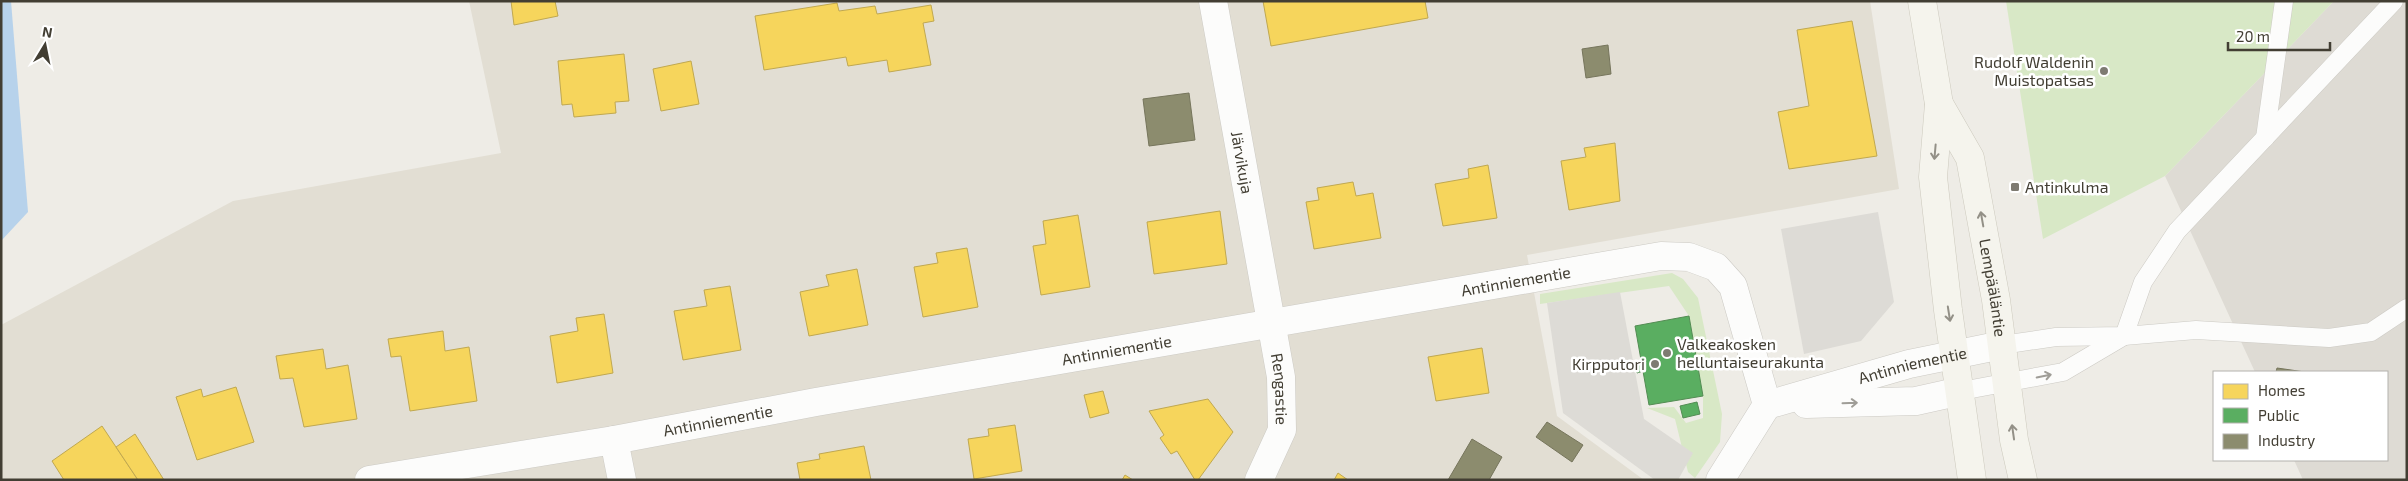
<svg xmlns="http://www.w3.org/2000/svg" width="2408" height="481" font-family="'Exo 2',sans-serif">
<rect width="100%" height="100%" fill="#eeece6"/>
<!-- residential -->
<polygon fill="#e2ded3" points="469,1 1870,1 1899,189 1527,255 1557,416 1644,480 1,480 1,325 233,201 501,153"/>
<!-- industrial -->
<polygon fill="#dedbd4" points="2334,1 2407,1 2407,480 2303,480 2294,460 2387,460 2387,372 2255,372 2165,176"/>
<!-- green -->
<g fill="#d8e8c6">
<polygon points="2006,1 2334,1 2165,176 2043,239"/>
<polygon points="1672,273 1683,279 1698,298 1722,414 1720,442 1695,478 1688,472 1675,419 1647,408 1674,407 1686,423 1703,418 1703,396 1689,316 1669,286 1540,304 1540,294"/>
</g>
<!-- parking -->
<g fill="#dddbd6">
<polygon points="1878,212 1894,302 1861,341 1804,354 1781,229"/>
<polygon points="1620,292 1644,419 1693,453 1678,480 1655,480 1563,413 1547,303"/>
</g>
<!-- water -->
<polygon fill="#b7d2eb" points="1,1 11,1 28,212 1,241"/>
<!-- homes -->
<g fill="#f6d55c" stroke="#c0a850">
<polygon points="511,1 555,1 558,16 514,25"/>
<polygon points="1263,1 1425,1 1428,18 1271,46"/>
<polygon points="837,3 839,11 875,6 877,14 931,5 934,21 923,23 931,65 889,72 887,60 848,66 846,57 764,70 755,16"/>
<polygon points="1852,21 1877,156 1789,169 1778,112 1809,106 1797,30"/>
<polygon points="624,54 629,101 615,102 616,113 574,117 572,104 562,105 558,61"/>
<polygon points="691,61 699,104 661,111 653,69"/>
<polygon points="1615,143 1620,201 1569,210 1561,161 1586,157 1584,148"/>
<polygon points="1488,165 1497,218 1443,226 1435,184 1469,178 1468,169"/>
<polygon points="1353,182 1356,196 1373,193 1381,238 1314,249 1306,202 1319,200 1317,188"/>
<polygon points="1220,211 1227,264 1154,274 1147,222"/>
<polygon points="1078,215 1090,287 1041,295 1033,246 1046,244 1043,221"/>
<polygon points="967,248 978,307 923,317 914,267 938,263 936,253"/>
<polygon points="857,269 868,325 809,336 800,292 829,286 826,275"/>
<polygon points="730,286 741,350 683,360 674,311 707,306 704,290"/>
<polygon points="604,314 613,373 557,383 550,336 578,331 576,318"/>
<polygon points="443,331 445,351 469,347 477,401 410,411 401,356 391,357 388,339"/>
<polygon points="1482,348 1489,393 1436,401 1428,357"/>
<polygon points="323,349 326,369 348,365 357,419 304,427 293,378 280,379 276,356"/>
<polygon points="236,387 254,442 197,460 176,397 201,389 203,397"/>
<polygon points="1103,391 1109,413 1090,418 1084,395"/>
<polygon points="1208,399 1233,432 1198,480 1195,480 1177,451 1171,454 1160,438 1164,435 1149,411"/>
<polygon points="1015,425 1022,471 974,479 968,439 989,436 988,429"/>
<polygon points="102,426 138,480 64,480 52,461"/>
<polygon points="135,434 164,480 138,480 116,447"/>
<polygon points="864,446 871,480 800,480 797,463 820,459 819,454"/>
<polygon points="1338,473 1348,480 1334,480"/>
<polygon points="1125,475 1133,480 1122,480"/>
</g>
<!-- public -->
<g fill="#5aae61" stroke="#538c53">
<polygon points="1689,316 1703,396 1649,405 1635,326"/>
<polygon points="1642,364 1643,371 1637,373 1635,365"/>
<polygon points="1697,402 1700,414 1683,418 1680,406"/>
</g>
<!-- industry -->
<g fill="#8c8c6e" stroke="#76755c">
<polygon points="1608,45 1611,74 1586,78 1582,49"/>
<polygon points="1189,93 1195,140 1149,146 1143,99"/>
<polygon points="2277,368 2305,372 2276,372"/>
<polygon points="1547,422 1583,445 1572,462 1536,437"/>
<polygon points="1472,439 1502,457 1489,480 1448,480"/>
</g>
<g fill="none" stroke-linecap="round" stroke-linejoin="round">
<defs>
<g id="service">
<polyline points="2265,138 2284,1"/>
<polyline points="2002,345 2056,337 2124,336 2196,330 2329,338 2371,332 2407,308"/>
<polyline points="1961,391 2063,372 2124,336 2143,282 2177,231 2394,1"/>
</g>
<g id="minor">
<path id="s1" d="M1213 1 1281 377 1282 430 1259 480"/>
<polyline points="614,440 622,480"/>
<path id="s2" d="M369 480 614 440 816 402 1661 256 1689 257 1716 267 1733 286 1767 405 1720 480"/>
</g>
<g id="tertiary">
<polyline points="1806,404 1916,401 1961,391"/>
<path id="s3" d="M1767 405 1909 364 2002 345"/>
</g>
<g id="secondary">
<polyline points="1922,1 1939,104 1933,177 1948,310 1972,480"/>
<path id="s4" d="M1939 104 1970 158 1996 300 2014 440 2023 480"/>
</g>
</defs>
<!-- service casing -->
<use href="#service" stroke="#cccac4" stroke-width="19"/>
<!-- minor casing -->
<use href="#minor" stroke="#cccac4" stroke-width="29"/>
<!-- tertiary casing -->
<use href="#tertiary" stroke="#cccac4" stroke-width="29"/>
<!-- secondary casing -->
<use href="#secondary" stroke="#ccc9bd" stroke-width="29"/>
<!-- service -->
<use href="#service" stroke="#fcfcfb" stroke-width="18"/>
<!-- minor -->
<use href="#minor" stroke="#fcfcfb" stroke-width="28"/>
<!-- tertiary -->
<use href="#tertiary" stroke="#fcfcfb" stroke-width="28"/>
<!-- secondary -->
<use href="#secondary" stroke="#f5f4ed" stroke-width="28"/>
</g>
<!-- one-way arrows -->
<defs><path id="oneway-shaft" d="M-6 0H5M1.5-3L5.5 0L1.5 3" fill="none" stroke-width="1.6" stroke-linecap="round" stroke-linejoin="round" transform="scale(1.25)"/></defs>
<g stroke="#939087">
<use href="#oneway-shaft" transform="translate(1935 152) rotate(95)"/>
<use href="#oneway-shaft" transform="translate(1982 219) rotate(-100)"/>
<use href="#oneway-shaft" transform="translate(1949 314) rotate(81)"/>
<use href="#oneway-shaft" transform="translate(2013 432) rotate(-98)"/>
</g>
<g stroke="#9f9d97">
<use href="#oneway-shaft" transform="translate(2044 376) rotate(-12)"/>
<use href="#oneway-shaft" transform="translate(1850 403) rotate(-2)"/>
</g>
<!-- markers -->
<g fill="#7e7b72" stroke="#fff" stroke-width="2">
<circle cx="2104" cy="71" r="5"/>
<rect x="2010" y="182" width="10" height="10" rx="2.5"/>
<circle cx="1667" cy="353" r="5"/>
<circle cx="1655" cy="364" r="5"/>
</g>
<g text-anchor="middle" stroke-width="5" stroke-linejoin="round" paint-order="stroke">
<!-- poi labels -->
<g font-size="16" fill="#423e33" stroke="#fff" text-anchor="end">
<text x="2094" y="68">Rudolf Waldenin<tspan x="2094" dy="18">Muistopatsas</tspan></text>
<text x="2025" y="193" text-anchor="start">Antinkulma</text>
<text x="1677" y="350" text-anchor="start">Valkeakosken<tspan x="1677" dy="18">helluntaiseurakunta</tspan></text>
<text x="1645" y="370">Kirpputori</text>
</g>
<!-- street labels -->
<g font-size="16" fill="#423e33" stroke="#fff">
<text dy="6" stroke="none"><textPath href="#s1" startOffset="164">Järvikuja</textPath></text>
<text dy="6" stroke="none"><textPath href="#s2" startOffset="1164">Antinniementie</textPath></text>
<text dy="6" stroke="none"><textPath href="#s4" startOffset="194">Lempääläntie</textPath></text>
<text dy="6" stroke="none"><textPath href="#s2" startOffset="759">Antinniementie</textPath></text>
<text dy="6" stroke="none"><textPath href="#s3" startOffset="151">Antinniementie</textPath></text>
<text dy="6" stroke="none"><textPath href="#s1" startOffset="394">Rengastie</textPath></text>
<text dy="6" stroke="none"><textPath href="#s2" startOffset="354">Antinniementie</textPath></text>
</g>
</g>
<!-- border -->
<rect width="2408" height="481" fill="none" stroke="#423e33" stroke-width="5"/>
<!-- legend -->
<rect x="2213" y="371" width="175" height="90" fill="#ffffff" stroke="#b3b2ad"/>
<rect x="2223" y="384" width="25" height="15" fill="#f6d55c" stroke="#b3b2ad"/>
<text x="2258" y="396" font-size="15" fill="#423e33">Homes</text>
<rect x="2223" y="408" width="25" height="15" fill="#5aae61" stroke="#b3b2ad"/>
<text x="2258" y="421" font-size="15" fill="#423e33">Public</text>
<rect x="2223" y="434" width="25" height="15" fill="#8c8c6e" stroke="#b3b2ad"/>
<text x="2258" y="446" font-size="15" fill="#423e33">Industry</text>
<!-- north arrow -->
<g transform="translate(45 45) rotate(10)" stroke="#ffffff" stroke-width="4" paint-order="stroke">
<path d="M0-4L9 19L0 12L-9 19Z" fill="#423e33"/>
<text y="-8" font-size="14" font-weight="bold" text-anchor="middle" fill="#423e33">N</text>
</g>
<!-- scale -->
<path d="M2228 42v8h102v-8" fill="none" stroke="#423e33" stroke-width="2.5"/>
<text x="2236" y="42" font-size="15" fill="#423e33" stroke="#ffffff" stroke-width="4" paint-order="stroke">20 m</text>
</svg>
